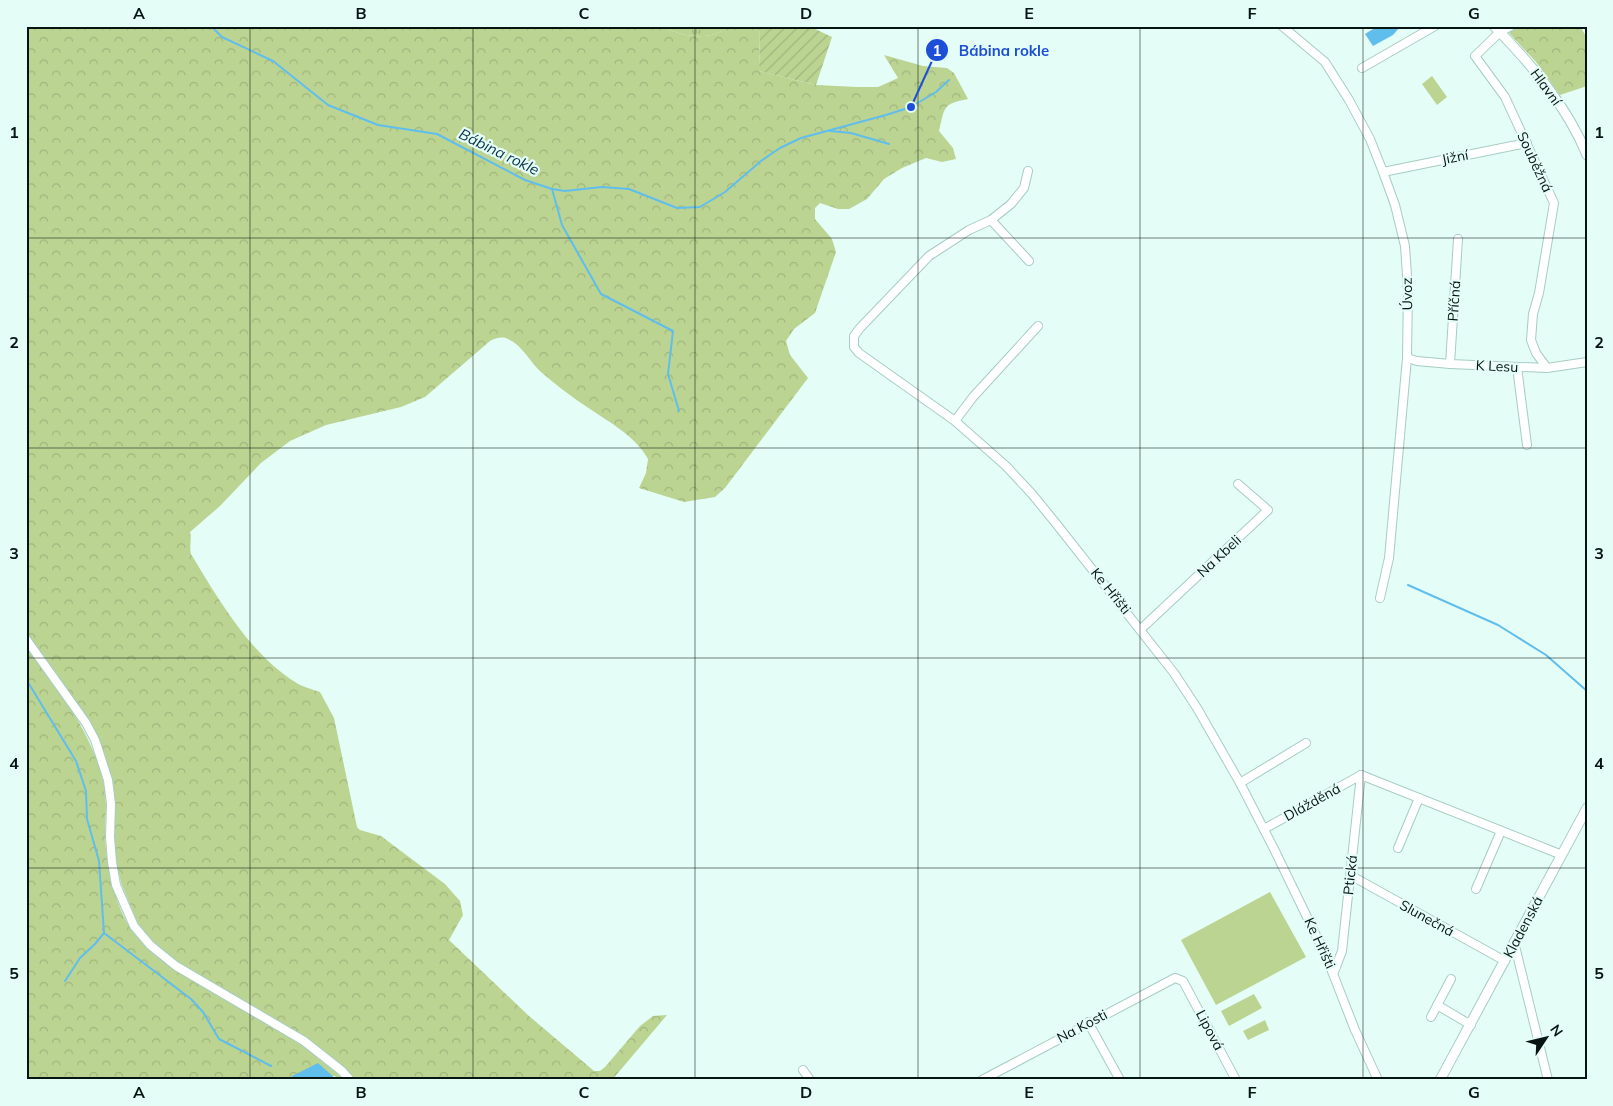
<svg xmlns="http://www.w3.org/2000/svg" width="1613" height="1106" font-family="Mulish,sans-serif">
<defs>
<pattern id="grass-tufts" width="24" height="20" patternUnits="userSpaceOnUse" patternTransform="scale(1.25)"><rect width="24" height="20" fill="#bcd492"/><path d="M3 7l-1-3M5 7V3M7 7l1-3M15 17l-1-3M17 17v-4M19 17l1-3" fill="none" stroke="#a0b57d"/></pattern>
<pattern id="forest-crowns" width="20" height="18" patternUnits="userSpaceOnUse" patternTransform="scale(1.25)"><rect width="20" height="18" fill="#bcd492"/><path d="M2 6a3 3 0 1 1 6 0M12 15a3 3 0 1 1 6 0" fill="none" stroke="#a0b57d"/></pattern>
<pattern id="garden-furrows" width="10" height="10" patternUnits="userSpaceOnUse" patternTransform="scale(1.25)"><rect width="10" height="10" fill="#bcd492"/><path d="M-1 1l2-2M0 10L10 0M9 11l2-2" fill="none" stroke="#a0b57d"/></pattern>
</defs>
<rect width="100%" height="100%" fill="#e5fdf7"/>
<!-- grass -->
<path fill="url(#grass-tufts)" d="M662 26H728C712 42 680 37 662 26Z"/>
<!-- forest -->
<g fill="url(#forest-crowns)">
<path d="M26 26H662C680 37 712 42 728 26H760L759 71 816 85 857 87H878L898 78 884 55 923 66 947 68 954 73 968 99C942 104 945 107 939 131L953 148 956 159 942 162 926 158 902 168 884 179 867 199 849 209H838L820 203 815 208V219L832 239 836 252 815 313 794 329 786 341 790 355 808 378 725 488 715 497 684 502 639 488 646 473 648 459C635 436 612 424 590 409 573 398 556 385 541 372 530 362 522 345 508 339 502 336 496 338 490 341L425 397 401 407 326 425 290 441 261 463 220 506 190 532C192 540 189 546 191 554 219 600 249 653 295 682 302 687 312 689 320 692L334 718 357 827 360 830 381 836 445 884 460 901 463 915 449 940 529 1016 594 1071H600L605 1067 640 1026 653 1016 667 1015 612 1080H356L344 1068 306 1037 178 963 153 942 138 924 121 883 116 861 114 837 115 803 112 779 98 739 89 721 26 632Z"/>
<polygon points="1519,26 1580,26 1587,38 1587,86 1560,95 1536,62 1509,33"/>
<path d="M26 647C57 689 90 728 103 780 108 799 105 817 105 836 106 863 116 909 132 930 152 957 177 972 206 988 252 1015 307 1041 344 1080H337L335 1076 290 1078V1080H26Z"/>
</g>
<!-- garden -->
<polygon fill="url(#garden-furrows)" points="760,26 809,26 832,37 816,85 759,71"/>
<!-- pitch -->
<g fill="#bcd492">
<polygon points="1432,76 1447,97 1437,105 1422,84"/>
<polygon points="1270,892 1306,957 1216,1005 1181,940"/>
<polygon points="1254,994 1262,1008 1229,1026 1221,1011"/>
<polygon points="1265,1020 1269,1030 1248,1040 1243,1031"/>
</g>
<!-- water -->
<g fill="#60beec">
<polygon points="1378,26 1398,26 1399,28 1393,35 1373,46 1365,34"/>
<polygon points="318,1063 337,1080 290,1080 292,1076"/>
</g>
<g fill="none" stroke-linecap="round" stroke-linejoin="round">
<!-- stream -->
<g stroke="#60beec" stroke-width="2">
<polyline points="211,26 222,37 273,61 328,105 378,125 437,134 525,180 552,189 565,191 602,187 629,189 677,208 700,207 725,192 761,161 780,148 801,138 886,115 911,107 936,92 949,80"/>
<polyline points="830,131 851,133 889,144"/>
<polyline points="552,189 562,225 601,294 673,331 668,374 679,411"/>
<polyline points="1408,585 1498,625 1546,655 1587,691"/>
<polyline points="26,679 76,761 86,791 87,819 99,861 104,933 191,999 203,1012 219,1039 271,1066"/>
<polyline points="65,981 80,958 95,944 104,933"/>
</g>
<defs>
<g id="minor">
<polyline points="1282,26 1325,62 1349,100 1370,139 1383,172 1395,205 1405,246 1408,290 1407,358 1389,558 1380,598"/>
<polyline points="1511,26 1500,32 1475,56 1505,97 1554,203 1539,293 1533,314 1531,340 1536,353 1547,368"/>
<polyline points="1362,68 1435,26"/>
<polyline points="1028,171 1024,188 1011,204 991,220 969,230 929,256 860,328 854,336 854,347 859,353 955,421 1006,466 1032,494 1054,521 1174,673 1197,708 1240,783 1274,849 1326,956 1355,1030 1378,1080"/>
<polyline points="1383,172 1527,143"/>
<polyline points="991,220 1029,261"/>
<polyline points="1407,358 1417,361 1450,364 1547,368 1587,362"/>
<polyline points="1450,364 1458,239"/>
<polyline points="1517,367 1527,445"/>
<polyline points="955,421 973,397 1038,326"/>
<polyline points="1141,629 1268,510 1238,484"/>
<polyline points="26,639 86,723 95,740 108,780 111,804 110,837 112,862 116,885 134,926 150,945 176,966 304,1041 342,1071 350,1080"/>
<polyline points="1361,775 1562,855"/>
<polyline points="1240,783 1306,743"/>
<polyline points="1264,829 1361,775"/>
<polyline points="1398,848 1419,798"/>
<polyline points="1350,875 1505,961"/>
<polyline points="1476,889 1501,831"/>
<polyline points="1514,942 1548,1080"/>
<polyline points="1334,972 1342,951 1361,775"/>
<polyline points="1437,1005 1471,1025"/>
<polyline points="1431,1017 1451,979"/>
<polyline points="1088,1022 1120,1080"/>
<polyline points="803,1070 810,1080"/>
<polyline points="982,1080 1175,978 1183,981 1236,1080"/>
</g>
<g id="major">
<path d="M1494 26C1531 64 1567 106 1587 155"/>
<polyline points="1440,1080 1587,808"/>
</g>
</defs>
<!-- minor casing -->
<use href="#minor" stroke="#a5cdc3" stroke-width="10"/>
<!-- major casing -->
<use href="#major" stroke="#a5cdc3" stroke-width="11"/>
<!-- minor -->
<use href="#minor" stroke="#fff" stroke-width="8"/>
<!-- major -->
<use href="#major" stroke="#fff" stroke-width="9"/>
</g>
<!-- grid -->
<path fill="none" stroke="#071512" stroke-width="1" stroke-opacity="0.55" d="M250 26V1080M473 26V1080M695 26V1080M918 26V1080M1140 26V1080M1363 26V1080M26 238H1587M26 448H1587M26 658H1587M26 868H1587"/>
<g text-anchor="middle" stroke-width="4.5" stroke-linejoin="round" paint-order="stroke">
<!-- street labels -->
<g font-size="14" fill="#071512" stroke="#e5fdf7">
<text transform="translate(1546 87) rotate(54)" y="5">Hlavní</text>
<text transform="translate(1455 157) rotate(-11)" y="5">Jižní</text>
<text transform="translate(1535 162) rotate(65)" y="5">Souběžná</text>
<text transform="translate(1407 294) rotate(-91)" y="5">Úvoz</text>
<text transform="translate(1454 301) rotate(-86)" y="5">Příčná</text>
<text transform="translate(1497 366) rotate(3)" y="5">K Lesu</text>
<text transform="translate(1219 556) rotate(-43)" y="5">Na Kbeli</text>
<text transform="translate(1111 591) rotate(51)" y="5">Ke Hřišti</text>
<text transform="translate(1312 802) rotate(-29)" y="5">Dlážděná</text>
<text transform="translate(1350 875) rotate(-84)" y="5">Ptická</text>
<text transform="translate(1427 918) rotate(29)" y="5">Slunečná</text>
<text transform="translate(1523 927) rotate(-62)" y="5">Kladenská</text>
<text transform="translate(1320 943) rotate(65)" y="5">Ke Hřišti</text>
<text transform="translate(1082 1026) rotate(-28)" y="5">Na Kosti</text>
<text transform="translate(1210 1030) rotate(62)" y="5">Lipová</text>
</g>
<!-- water labels -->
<g font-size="15" font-style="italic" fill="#083347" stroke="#e5fdf7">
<text transform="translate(499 152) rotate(26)" y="5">Bábina rokle</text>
</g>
</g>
<!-- callouts -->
<path fill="none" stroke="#1d4ed8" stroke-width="2" d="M911 107L937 50"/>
<g fill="#1d4ed8" stroke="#e5fdf7" stroke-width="2">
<circle cx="911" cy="107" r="5"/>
<circle cx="937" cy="50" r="12"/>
</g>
<g font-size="15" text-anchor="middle" font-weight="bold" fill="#fff">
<text x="937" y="56">1</text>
</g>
<g font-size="15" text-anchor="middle" font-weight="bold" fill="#1d4ed8" stroke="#e5fdf7" stroke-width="4.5" stroke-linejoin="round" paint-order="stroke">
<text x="1004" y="56">Bábina rokle</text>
</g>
<!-- border -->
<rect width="1613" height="1106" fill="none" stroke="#e5fdf7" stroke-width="55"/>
<!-- north arrow -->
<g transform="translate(1546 1038) rotate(55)" stroke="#e5fdf7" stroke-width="4" paint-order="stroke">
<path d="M0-4L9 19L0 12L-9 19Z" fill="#071512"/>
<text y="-8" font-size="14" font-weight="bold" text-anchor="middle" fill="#071512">N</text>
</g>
<rect x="28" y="28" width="1558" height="1050" fill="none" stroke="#071512" stroke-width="2"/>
<g font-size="16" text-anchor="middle" font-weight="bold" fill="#071512">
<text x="139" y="19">A</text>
<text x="361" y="19">B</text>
<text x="584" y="19">C</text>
<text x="806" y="19">D</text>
<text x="1029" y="19">E</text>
<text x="1252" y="19">F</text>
<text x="1474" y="19">G</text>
<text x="14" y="138">1</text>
<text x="1599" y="138">1</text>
<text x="14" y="348">2</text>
<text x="1599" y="348">2</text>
<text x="14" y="559">3</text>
<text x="1599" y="559">3</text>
<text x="14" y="769">4</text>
<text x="1599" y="769">4</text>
<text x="14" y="979">5</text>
<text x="1599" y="979">5</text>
<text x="139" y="1098">A</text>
<text x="361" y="1098">B</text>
<text x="584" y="1098">C</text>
<text x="806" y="1098">D</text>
<text x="1029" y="1098">E</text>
<text x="1252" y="1098">F</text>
<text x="1474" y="1098">G</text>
</g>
</svg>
